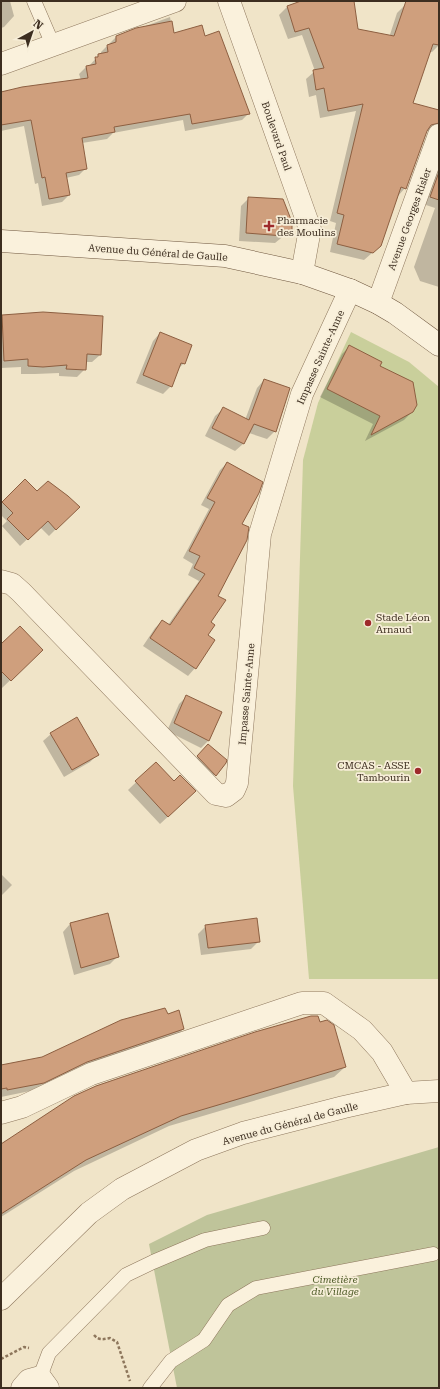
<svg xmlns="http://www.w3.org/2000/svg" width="440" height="1389" font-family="'Roboto Serif',serif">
<rect width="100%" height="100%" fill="#f0e4c8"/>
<!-- green -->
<polygon fill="#c9cf9b" points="351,332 409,362 439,387 439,979 309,979 293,786 303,460 318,403"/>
<!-- cemetery -->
<polygon fill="#bfc49a" points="439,1147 439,1388 177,1388 149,1244 207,1215"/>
<!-- shadow -->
<g fill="#0003">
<polygon points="1,1 10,1 14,16 4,27 1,28"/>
<polygon points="297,1 353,1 357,30 375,81 397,13 405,5 439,17 439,45 432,52 429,52 412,104 439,111 439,133 436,131 426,131 405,188 398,196 380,246 364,260 330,252 336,223 330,221 356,111 320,118 316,95 309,97 306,79 315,71 302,35 288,39 279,15 287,7 294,5"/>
<polygon points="170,17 173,34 205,38 249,113 242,120 185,131 183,120 113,133 107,139 82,143 86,168 79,175 66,178 69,195 62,202 42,206 38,183 35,184 24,126 1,131 1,93 81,80 79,74 86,67 89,66 99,55 101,54 101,52 116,37"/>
<polygon points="439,160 439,287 420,281 414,267 435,208 423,204"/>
<polygon points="249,198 291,230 275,243 239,241 241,206"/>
<polygon points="3,316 100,355 92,362 85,362 85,369 77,377 59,376 59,373 35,374 21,374 21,367 1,368 1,318"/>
<polygon points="160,333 184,363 177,370 171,386 163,394 136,383 153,341"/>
<polygon points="350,346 379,366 412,412 404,420 365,441 373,424 320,397 342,354"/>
<polygon points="264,380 275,431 267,439 249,433 243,444 235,451 205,436 215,416 223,409 245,420 257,388"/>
<polygon points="227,463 241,524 209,622 207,635 214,640 195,668 188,676 143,646 155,628 162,621 168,625 199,581 188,575 193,564 183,558 209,509 201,505 220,470"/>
<polygon points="25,481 37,493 78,507 49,536 40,527 20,546 2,526 7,521 1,515 1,504"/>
<polygon points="1,646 42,650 2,688 1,687"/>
<polygon points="186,697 208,741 201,748 167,731 179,704"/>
<polygon points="51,734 97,755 90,762 64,777 43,741"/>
<polygon points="208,746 225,763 211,779 194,761"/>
<polygon points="156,763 187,799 160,824 128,790"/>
<polygon points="1,874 12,885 1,896"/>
<polygon points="70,924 118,956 110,964 74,975 63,932"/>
<polygon points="206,926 258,942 251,949 201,955 198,934"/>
<polygon points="167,1015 183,1029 176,1037 35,1090 1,1097 1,1066 42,1058"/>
<polygon points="345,1067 334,1077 169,1126 74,1171 1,1217 1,1144"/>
</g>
<!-- building -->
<g fill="#cf9f7d" stroke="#8d5f41">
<polygon points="301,1 354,1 358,29 394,36 406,1 439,1 439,45 433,44 413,103 439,110 439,123 431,125 427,131 406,189 401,187 381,246 373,253 337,244 344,215 337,213 363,104 328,111 324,88 316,90 313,70 324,68 309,28 295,32 287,6"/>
<polygon points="172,21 174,33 202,25 205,36 219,31 250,114 192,124 190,114 114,127 115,132 82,138 87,169 66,173 70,195 49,199 45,177 42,178 31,120 1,125 1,92 22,87 88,78 86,66 96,64 95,57 98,57 98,54 108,52 107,45 116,42 116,36 136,28"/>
<polygon points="439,172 439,200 430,197"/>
<polygon points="248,197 283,199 292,222 292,231 284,236 246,233"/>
<polygon points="43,312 103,316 101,355 87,354 86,370 66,369 67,365 43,367 28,366 28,359 4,361 2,315"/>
<polygon points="160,332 192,345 185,364 181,363 172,387 143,375"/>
<polygon points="349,345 382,362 380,366 413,382 417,405 413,412 371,435 380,416 327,389"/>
<polygon points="264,379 290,388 276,432 254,424 244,444 212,428 223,407 249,420"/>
<polygon points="227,462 263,482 259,493 242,524 249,527 247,540 218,596 226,600 211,622 215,625 208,635 215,640 196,669 150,638 162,620 170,625 205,574 194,568 200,556 189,551 215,502 207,498"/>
<polygon points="25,479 37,491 48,481 68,496 80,507 56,530 48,521 28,540 7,519 13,513 2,502"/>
<polygon points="20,626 43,650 11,681 1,671 1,644"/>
<polygon points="186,695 222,712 209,741 174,723"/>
<polygon points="77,717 99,755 72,770 50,733"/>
<polygon points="208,744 227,760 226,763 216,776 197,756"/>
<polygon points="156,762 174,781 180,775 196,791 168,817 135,781"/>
<polygon points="108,913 119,957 81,968 70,923"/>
<polygon points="257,918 260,942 208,948 205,925"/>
<polygon points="165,1008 168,1014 179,1010 184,1029 87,1062 44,1083 7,1090 7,1088 1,1089 1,1065 42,1057 121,1020"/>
<polygon points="311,1016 318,1016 320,1022 327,1020 334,1025 346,1067 181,1116 86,1160 1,1214 1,1144 74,1096 96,1086 255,1032"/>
</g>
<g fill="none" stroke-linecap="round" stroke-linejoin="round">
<defs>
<g id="lane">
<polyline points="34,1 53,45"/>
<polyline points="40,1377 49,1353 126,1275 153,1262 205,1240 263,1228"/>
<polyline points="150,1388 171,1361 204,1340 228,1305 256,1288 433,1254"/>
</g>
<g id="street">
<polyline points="229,1 310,229 302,273"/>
<polyline points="1,64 175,1"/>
<polyline points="378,303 439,135"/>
<polyline points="1,581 12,584 21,592 216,794 226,796 234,790 237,783 260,534 302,394 350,290"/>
<polyline points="1,1113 22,1107 91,1074 302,1003 324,1003 362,1030 382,1052 406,1093"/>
<polyline points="1,1299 89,1213 122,1189 196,1150 243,1133 344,1107 406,1093 439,1091"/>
<polyline points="22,1388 29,1380 40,1377 48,1388"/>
</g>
<polyline id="secondary" points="1,241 225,256 302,273 350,290 378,303 395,313 439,345"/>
</defs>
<!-- lane casing -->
<use href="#lane" stroke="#8d765c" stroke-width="15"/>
<!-- street casing -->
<use href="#street" stroke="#8d765c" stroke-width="23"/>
<!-- secondary casing -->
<use href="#secondary" stroke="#6f573f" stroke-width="23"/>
<!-- path -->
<g stroke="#8d765c" stroke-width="2.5" stroke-dasharray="3 2" stroke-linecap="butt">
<path d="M94 1335C99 1341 104 1339 110 1338L117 1342 130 1381"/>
<polyline points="1,1359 24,1347 29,1348"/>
</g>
<!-- lane -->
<use href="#lane" stroke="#faf1dc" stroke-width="14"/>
<!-- street -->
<use href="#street" stroke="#faf1dc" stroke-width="22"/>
<!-- secondary -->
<use href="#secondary" stroke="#faf1dc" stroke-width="22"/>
</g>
<!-- markers -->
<g fill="#9e2a2b" stroke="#f7eed8" stroke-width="1.5">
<path d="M267 220h4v4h4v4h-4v4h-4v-4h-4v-4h4z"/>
<circle cx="368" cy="623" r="4"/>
<circle cx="418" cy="771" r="4"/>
</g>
<g text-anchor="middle" stroke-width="3.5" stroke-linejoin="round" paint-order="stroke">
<!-- street labels -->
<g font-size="10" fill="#3d2e20" stroke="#f7eed8">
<text transform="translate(277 136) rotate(71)" y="4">Boulevard Paul</text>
<text transform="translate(409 219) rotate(-70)" y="4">Avenue Georges Risler</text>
<text transform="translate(158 252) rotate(4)" y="4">Avenue du Général de Gaulle</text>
<text transform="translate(320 357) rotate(-66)" y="4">Impasse Sainte-Anne</text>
<text transform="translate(246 694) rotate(-85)" y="4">Impasse Sainte-Anne</text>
<text transform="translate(290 1123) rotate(-15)" y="4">Avenue du Général de Gaulle</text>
</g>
<!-- poi labels -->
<g font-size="10" fill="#3d2e20" stroke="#f7eed8" text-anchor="start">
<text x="277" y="224">Pharmacie<tspan x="277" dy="12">des Moulins</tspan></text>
<text x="376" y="621">Stade Léon<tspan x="376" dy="12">Arnaud</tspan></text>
<text x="410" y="769" text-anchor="end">CMCAS - ASSE<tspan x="410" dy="12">Tambourin</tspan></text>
</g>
<!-- park labels -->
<g font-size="10" font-style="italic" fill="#4d5a26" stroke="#f7eed8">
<text x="335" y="1283">Cimetière<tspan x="335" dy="12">du Village</tspan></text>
</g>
</g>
<!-- border -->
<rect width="440" height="1389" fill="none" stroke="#3d2e20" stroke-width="4"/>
<!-- north arrow -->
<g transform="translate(32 32) rotate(40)" stroke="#f7eed8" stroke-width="3" paint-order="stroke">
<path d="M0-3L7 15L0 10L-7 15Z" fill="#3d2e20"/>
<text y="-6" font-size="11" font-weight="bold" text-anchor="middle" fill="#3d2e20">N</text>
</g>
</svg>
